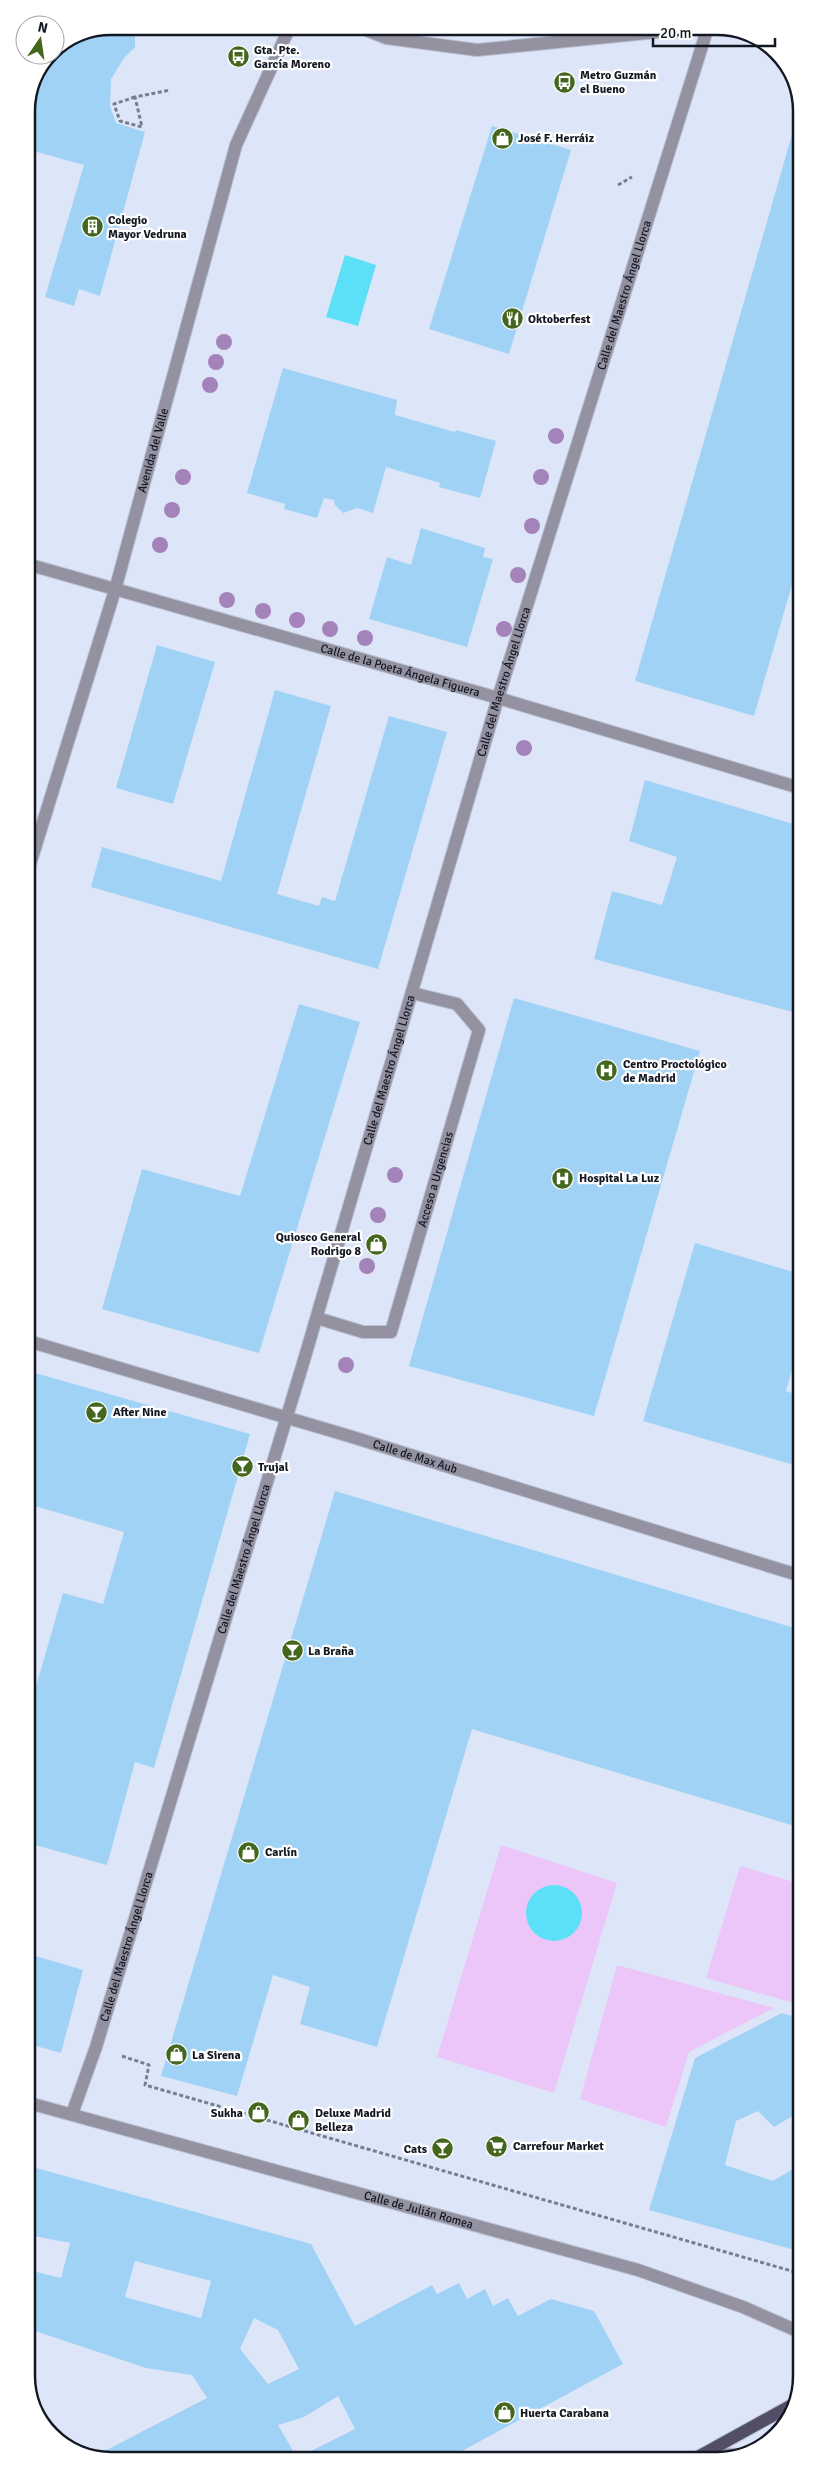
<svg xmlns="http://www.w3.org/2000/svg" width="828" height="2487" font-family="Signika,sans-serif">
<rect width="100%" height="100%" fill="#dde6f9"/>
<!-- green -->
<g fill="#edc6f9">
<polygon points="501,1845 617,1883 554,2093 437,2057"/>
<polygon points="740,1866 801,1884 801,2005 706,1978"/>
<polygon points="617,1965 774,2008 689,2052 666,2127 580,2099"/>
</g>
<!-- water -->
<g fill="#5ce0f8">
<polygon points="345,255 376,265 358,326 326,317"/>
<circle cx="554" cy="1913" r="28"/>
</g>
<!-- building -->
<g fill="#a0d2f5" fill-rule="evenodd">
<polygon points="135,32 135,47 124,58 111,79 110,106 116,123 145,132 100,296 79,289 74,306 45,297 84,165 26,149 26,106 49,55 55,55 55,48 79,33"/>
<polygon points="795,124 799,125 800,557 754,716 635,681"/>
<polygon points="492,126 571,150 509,354 429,329"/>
<polygon points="283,368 397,400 395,415 455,432 456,430 496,441 480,498 439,487 440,483 386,467 373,513 357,508 343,513 335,505 334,500 324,498 317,518 284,509 285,504 247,493"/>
<polygon points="421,528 485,548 483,557 493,559 467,647 369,619 387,557 411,565"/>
<polygon points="157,645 215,662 173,804 116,788"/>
<polygon points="275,690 331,706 277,894 319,906 322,897 335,901 389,716 447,732 378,969 91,887 102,847 221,881"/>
<polygon points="645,780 800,826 800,1014 594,959 612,891 662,905 677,857 629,841"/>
<polygon points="514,998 700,1051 594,1416 409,1366"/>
<polygon points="299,1004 360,1022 259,1353 102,1309 142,1169 240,1196"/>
<polygon points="695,1243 800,1274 800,1341 786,1391 801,1396 801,1467 643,1421"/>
<polygon points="28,1371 250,1434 154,1768 135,1762 107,1865 28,1843 28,1714 63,1593 103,1604 124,1532 28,1504"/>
<polygon points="335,1491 801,1630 801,1828 472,1729 377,2047 300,2024 310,1987 273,1975 237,2096 161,2076"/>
<polygon points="29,1954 83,1970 61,2053 29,2044"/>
<polygon points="782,2013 801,2019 801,2092 800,2093 801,2111 774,2127 758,2111 736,2121 725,2165 773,2181 801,2164 802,2252 649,2210 695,2058"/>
<path d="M29 2166 311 2244 355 2326 432 2285 437 2294 459 2283 467 2299 485 2289 493 2306 508 2298 518 2316 551 2299 594 2311 623 2364 447 2459 105 2461 95 2456 207 2398 192 2375 146 2368 29 2329V2270L61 2278 70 2243 29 2235ZM135 2261 211 2281 201 2318 125 2297ZM254 2318 278 2330 299 2369 268 2384 240 2349ZM338 2396 355 2429 297 2458 278 2425 304 2417Z"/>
</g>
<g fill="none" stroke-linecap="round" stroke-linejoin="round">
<defs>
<g id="minor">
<polyline points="366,30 386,38 477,50 707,27"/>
<path id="s1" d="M27 564 498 698 800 788"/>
<path id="s2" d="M27 874 115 590 236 145 288 31"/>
<path id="s3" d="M317 1318 363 1332H391L479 1030 457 1004 412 993"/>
<path id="s4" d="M28 1341 349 1436 801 1576"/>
<path id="s5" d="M29 2103 638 2270 743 2307 802 2333"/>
<path id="s6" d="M72 2114 96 2047 304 1360 498 698 708 27"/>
<polyline points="703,2454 744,2455"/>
</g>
<polyline id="major" points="696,2458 792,2405"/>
</defs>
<!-- minor casing -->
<use href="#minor" stroke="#b9c1d2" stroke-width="14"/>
<!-- major casing -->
<use href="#major" stroke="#b9c1d2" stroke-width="14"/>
<!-- path -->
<g stroke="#777e8d" stroke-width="3" stroke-dasharray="4 2.5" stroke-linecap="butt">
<polyline points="135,97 114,104 120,121 142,127 135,97 170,90"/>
<polyline points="618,185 632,177"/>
<polyline points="122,2056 149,2065 145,2085 802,2274"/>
</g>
<!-- minor -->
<use href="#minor" stroke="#9492a0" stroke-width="12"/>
<!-- major -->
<use href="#major" stroke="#524e66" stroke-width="12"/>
</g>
<!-- trees -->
<g fill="#a482ba">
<circle cx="224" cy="342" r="8"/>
<circle cx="216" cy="362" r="8"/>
<circle cx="210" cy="385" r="8"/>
<circle cx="556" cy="436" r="8"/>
<circle cx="183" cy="477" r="8"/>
<circle cx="541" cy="477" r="8"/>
<circle cx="172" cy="510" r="8"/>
<circle cx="532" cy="526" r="8"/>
<circle cx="160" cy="545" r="8"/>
<circle cx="518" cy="575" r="8"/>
<circle cx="227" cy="600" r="8"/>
<circle cx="263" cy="611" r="8"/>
<circle cx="297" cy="620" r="8"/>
<circle cx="330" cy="629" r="8"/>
<circle cx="504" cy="629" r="8"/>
<circle cx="365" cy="638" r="8"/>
<circle cx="524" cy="748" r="8"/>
<circle cx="395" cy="1175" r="8"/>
<circle cx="378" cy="1215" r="8"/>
<circle cx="367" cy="1266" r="8"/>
<circle cx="346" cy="1365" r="8"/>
</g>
<!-- icons -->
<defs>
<symbol id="bus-disc" viewBox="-11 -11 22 22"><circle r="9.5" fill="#44671f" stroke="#fff"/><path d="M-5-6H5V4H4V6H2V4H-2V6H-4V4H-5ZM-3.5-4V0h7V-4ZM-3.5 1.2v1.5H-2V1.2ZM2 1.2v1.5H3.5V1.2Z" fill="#fff"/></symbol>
<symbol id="shop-disc" viewBox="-11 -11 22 22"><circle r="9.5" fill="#44671f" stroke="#fff"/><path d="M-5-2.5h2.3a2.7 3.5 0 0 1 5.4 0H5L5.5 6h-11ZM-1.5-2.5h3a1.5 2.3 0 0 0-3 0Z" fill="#fff"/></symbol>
<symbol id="building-disc" viewBox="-11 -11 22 22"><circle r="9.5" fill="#44671f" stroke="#fff"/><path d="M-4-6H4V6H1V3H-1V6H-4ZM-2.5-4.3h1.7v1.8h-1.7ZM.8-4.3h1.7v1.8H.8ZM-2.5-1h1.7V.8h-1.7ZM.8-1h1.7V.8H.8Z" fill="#fff"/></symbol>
<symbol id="restaurant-disc" viewBox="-11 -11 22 22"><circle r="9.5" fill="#44671f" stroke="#fff"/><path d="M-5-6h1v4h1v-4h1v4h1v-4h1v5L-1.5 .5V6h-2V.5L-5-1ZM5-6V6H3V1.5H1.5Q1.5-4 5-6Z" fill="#fff"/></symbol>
<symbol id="hospital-disc" viewBox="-11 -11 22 22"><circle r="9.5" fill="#44671f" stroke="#fff"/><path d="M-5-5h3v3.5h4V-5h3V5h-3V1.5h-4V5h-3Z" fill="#fff"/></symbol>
<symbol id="bar-disc" viewBox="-11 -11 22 22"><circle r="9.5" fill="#44671f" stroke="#fff"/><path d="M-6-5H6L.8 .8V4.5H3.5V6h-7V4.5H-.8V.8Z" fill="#fff"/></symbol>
<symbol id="supermarket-disc" viewBox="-11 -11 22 22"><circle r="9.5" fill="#44671f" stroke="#fff"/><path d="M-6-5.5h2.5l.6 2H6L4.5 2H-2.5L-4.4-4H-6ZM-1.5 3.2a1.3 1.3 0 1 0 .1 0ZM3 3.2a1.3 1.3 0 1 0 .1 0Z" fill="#fff"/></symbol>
</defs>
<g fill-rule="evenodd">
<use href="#bus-disc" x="226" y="44" width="25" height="25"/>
<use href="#bus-disc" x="552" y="70" width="25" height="25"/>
<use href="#shop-disc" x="490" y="126" width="25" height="25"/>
<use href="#building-disc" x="80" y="214" width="25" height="25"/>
<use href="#restaurant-disc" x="500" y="306" width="25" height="25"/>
<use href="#hospital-disc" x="594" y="1058" width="25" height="25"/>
<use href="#hospital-disc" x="550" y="1166" width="25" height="25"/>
<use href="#shop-disc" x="364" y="1232" width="25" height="25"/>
<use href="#bar-disc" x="84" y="1400" width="25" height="25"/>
<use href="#bar-disc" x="230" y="1454" width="25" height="25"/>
<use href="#bar-disc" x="280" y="1638" width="25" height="25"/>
<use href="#shop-disc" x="236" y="1840" width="25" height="25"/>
<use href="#shop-disc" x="164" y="2042" width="25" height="25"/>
<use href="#shop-disc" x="246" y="2100" width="25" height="25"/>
<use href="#shop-disc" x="286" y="2108" width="25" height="25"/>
<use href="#supermarket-disc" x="484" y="2134" width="25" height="25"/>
<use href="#bar-disc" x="430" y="2136" width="25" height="25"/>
<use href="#shop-disc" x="492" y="2400" width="25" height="25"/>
</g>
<g text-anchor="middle" stroke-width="4.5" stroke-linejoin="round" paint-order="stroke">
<!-- poi labels -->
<g font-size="12" font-weight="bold" fill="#131722" stroke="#fff" text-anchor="start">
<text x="254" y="54">Gta. Pte.<tspan x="254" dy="14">García Moreno</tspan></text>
<text x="580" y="79">Metro Guzmán<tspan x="580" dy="14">el Bueno</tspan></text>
<text x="518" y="142">José F. Herráiz</text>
<text x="108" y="224">Colegio<tspan x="108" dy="14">Mayor Vedruna</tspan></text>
<text x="528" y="323">Oktoberfest</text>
<text x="623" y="1068">Centro Proctológico<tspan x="623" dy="14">de Madrid</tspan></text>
<text x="579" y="1182">Hospital La Luz</text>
<text x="361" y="1241" text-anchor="end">Quiosco General<tspan x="361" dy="14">Rodrigo 8</tspan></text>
<text x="113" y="1416">After Nine</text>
<text x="258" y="1471">Trujal</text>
<text x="308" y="1655">La Braña</text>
<text x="265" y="1856">Carlín</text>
<text x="192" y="2059">La Sirena</text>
<text x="243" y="2117" text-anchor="end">Sukha</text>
<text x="315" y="2117">Deluxe Madrid<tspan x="315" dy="14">Belleza</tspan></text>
<text x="513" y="2150">Carrefour Market</text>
<text x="427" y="2153" text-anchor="end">Cats</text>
<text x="520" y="2417">Huerta Carabana</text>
</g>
<!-- street labels -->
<g font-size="12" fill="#131722" stroke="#fff">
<text dy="4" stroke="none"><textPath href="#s6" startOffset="1901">Calle del Maestro Ángel Llorca</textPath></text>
<text dy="4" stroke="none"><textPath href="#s2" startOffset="442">Avenida del Valle</textPath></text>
<text dy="4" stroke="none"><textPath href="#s1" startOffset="388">Calle de la Poeta Ángela Figuera</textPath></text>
<text dy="4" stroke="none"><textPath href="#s6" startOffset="1496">Calle del Maestro Ángel Llorca</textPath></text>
<text dy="4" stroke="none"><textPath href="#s6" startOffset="1091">Calle del Maestro Ángel Llorca</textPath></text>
<text dy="4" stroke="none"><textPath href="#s3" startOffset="235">Acceso a Urgencias</textPath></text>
<text dy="4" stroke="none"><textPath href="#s4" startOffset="404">Calle de Max Aub</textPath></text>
<text dy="4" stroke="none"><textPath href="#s6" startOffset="581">Calle del Maestro Ángel Llorca</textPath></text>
<text dy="4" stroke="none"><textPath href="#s6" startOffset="176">Calle del Maestro Ángel Llorca</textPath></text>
<text dy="4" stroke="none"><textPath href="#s5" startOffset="404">Calle de Julián Romea</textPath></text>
</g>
</g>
<!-- crop -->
<path d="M0 0H828V2487H0ZM111 35H717A76 76 0 0 1 793 111V2376A76 76 0 0 1 717 2452H111A76 76 0 0 1 35 2376V111A76 76 0 0 1 111 35Z" fill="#fff" fill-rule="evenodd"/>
<path fill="none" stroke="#131722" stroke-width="2.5" d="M111 35H717A76 76 0 0 1 793 111V2376A76 76 0 0 1 717 2452H111A76 76 0 0 1 35 2376V111A76 76 0 0 1 111 35Z"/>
<!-- north arrow -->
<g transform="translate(40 40) rotate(13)"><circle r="24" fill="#ffffff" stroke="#a1a2a7"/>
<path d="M0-4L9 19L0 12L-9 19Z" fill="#44671f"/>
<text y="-8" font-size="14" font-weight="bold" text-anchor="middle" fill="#131722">N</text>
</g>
<!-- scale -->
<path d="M653 38v8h122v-8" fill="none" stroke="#131722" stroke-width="2.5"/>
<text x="660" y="38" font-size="15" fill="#131722" stroke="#ffffff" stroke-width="4" paint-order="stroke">20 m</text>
</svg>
